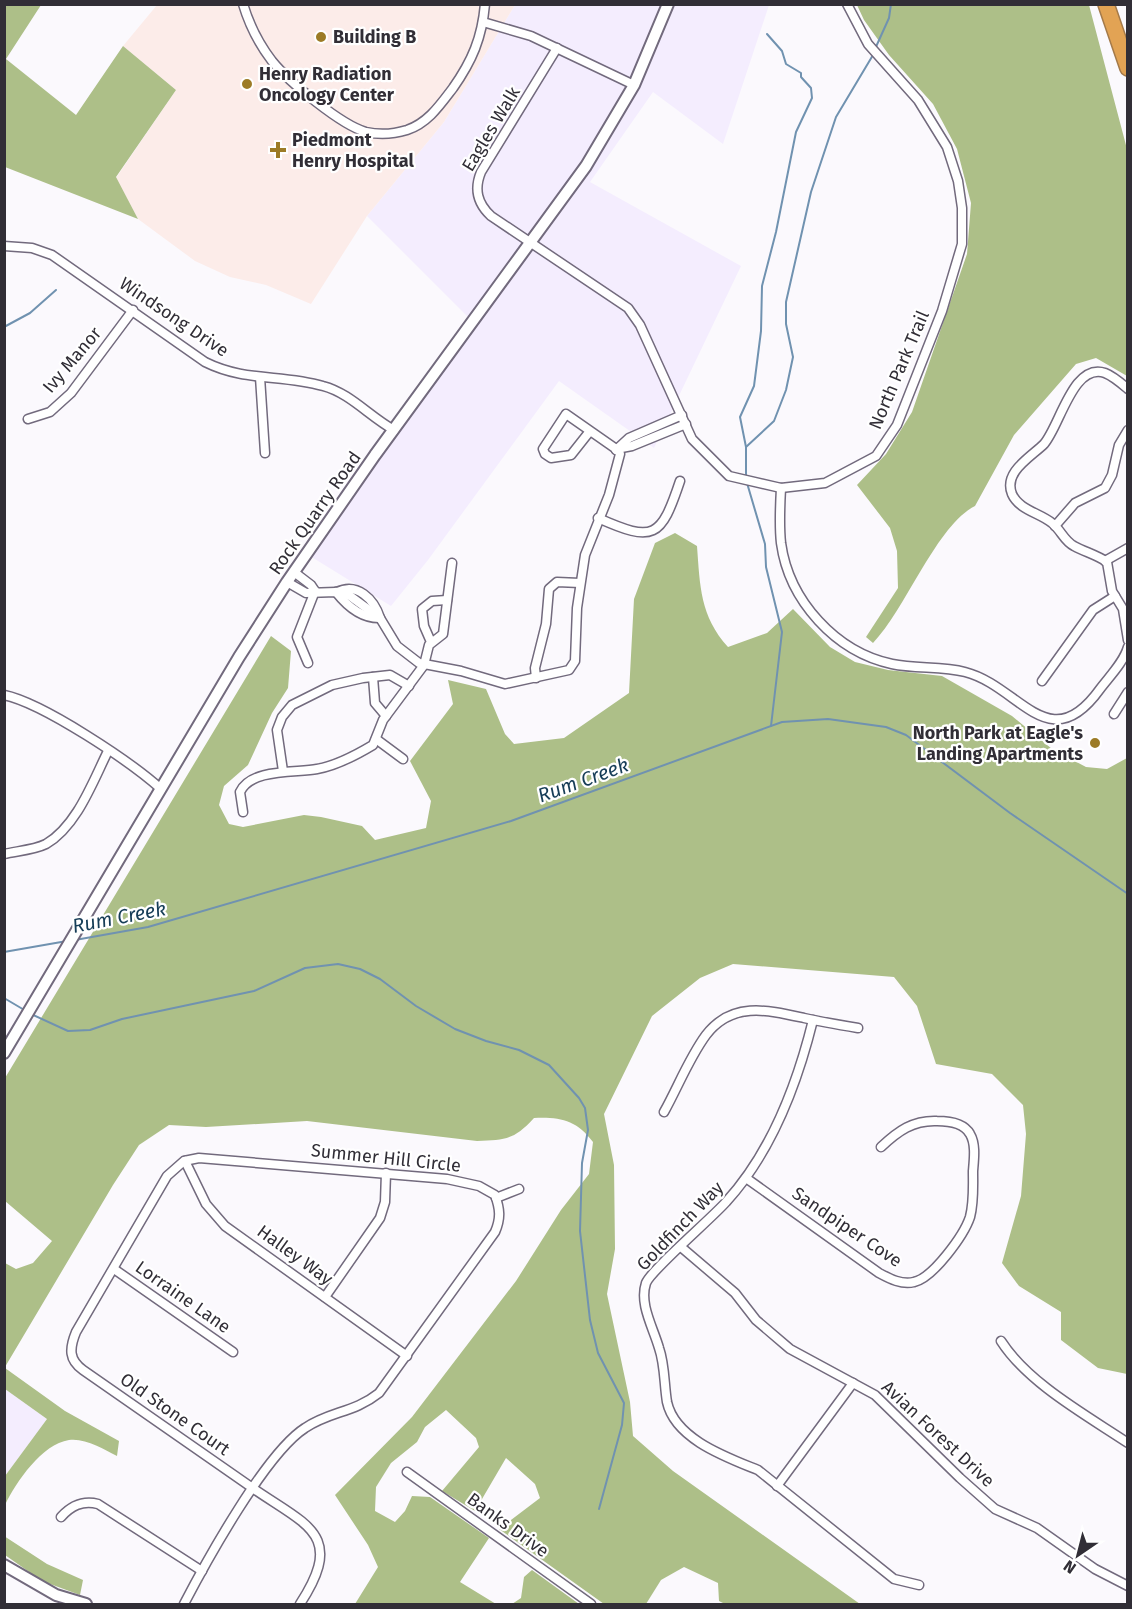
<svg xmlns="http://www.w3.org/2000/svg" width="1132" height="1609" font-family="'Fira Sans',sans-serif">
<rect width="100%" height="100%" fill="#fbf9fd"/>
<!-- built -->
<g fill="#f4edfe">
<polygon points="515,5 769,5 723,144 653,92 590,182 741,266 654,448 559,381 428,560 391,606 310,556 473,322 367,216 444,122"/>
<polygon points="5,1389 47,1419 5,1476"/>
</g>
<!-- medical -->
<polygon fill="#fcece9" points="157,5 515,5 444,122 367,216 311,304 266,285 230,277 195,261 138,219 116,178 176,90 123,46"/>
<!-- forest -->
<g fill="#adbf88">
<polygon points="4,5 41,5 6,59 76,115 123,46 176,90 116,177 138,219 5,167"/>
<path d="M857 5H1089L1127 149V376L1096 358 1076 364 1014 435 975 506C936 526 906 609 873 643L866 637 898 588 897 551 890 528 857 485 886 454 912 412 967 254 971 203 957 149 933 104 889 55 864 20Z"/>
<path d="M675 533 697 546C700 586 700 616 728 647L767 633 793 609 830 647 855 662 888 670 942 676 1012 716 1052 749 1086 767 1107 769 1127 758V1374L1098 1368 1061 1340V1312L1019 1286 1002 1263 1021 1196 1026 1134 1023 1105 992 1074 936 1064 917 1006 894 977 733 964 700 978 652 1016 604 1114 614 1165 615 1249 607 1294 630 1402 633 1436 673 1471 860 1604H725L719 1601 718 1583 684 1567 661 1580 646 1604H604L499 1529 540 1498 535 1484 506 1458 475 1511 442 1491 479 1447 476 1438 446 1410 425 1427 417 1442 391 1463 376 1487 375 1511 395 1522 405 1511 412 1496 430 1497 489 1538 460 1582 496 1604H355L378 1567 368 1545 335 1495 412 1417 516 1281 561 1210 589 1174 593 1142C576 1120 561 1117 534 1118 514 1140 505 1140 477 1141L307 1121 206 1127 169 1125 139 1145 113 1185 5 1367V1263L16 1269 33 1263 52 1241 5 1201V1078L271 636 291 651 288 688 272 713 248 765 224 786 219 805 229 824 243 827 304 815 321 817 362 826 375 840 426 828 431 801 410 761 453 704 448 680 486 689 505 734 514 744 564 738 629 693 634 599 655 543Z"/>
<path d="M5 1368 65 1411 119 1441 117 1456C103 1449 86 1438 69 1440 42 1444 16 1482 5 1505V1476L47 1419 5 1389Z"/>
<polygon points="4,1536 47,1564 83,1580 80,1595 42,1581 5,1555"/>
<polygon points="532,1570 579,1604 512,1604 521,1598 524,1577"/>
</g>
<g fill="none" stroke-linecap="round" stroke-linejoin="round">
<!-- stream -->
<g stroke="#7092b0" stroke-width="2">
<polyline points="875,49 889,18 891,4"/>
<polyline points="4,327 30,313 56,290"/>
<polyline points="746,447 774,421 786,390 793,357 786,324 786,302 811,192 836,117 873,55"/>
<polyline points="746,477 746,447 740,417 754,386 761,331 762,286 776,232 796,132 812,98 811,88 801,77 801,73 786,64 782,51 767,34"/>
<polyline points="747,483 765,544 766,567 782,632 771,726"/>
<polyline points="75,940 148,927 511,821 782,722 828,719 886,727 906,735 1010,813 1128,894"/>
<polyline points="4,952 67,941"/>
<polyline points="4,998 26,1011"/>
<polyline points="31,1014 68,1031 90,1030 122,1019 254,991 305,968 338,964 360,969 380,979 416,1006 455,1029 486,1041 519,1050 549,1065 579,1098 585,1108 588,1130 582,1163 580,1231 590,1320 598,1353 624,1403 622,1425 599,1509"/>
</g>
<defs>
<g id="minor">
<path d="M243 4C249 24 259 44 272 61 289 82 341 125 366 132 379 135 394 134 407 130 428 123 440 105 453 88 472 61 482 38 485 4"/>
<polyline points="483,22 531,36 634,85"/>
<path d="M557 48 481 172C474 189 477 203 491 216L628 308 640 325 692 439 729 476 781 488 825 483 876 456 897 425 942 311 962 244V208L958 181 947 147 918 100 868 44 847 4"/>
<path d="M4 246 32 248 52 255 205 362C245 382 281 374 323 386 350 393 370 417 394 430"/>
<polyline points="260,377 265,453"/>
<path d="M1128 389C1121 383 1113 376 1105 373 1073 362 1060 426 1044 444 1031 457 1003 472 1012 494 1019 510 1040 513 1052 523 1061 530 1064 541 1074 546 1085 552 1097 555 1107 562L1112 591 1123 609 1128 640"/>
<polyline points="28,419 50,412 71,393 133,310"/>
<polyline points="616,449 632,446 686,424"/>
<polyline points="616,450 629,438 682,415"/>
<path d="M781 488C780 506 779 525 781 543 789 601 836 652 892 664 916 669 942 666 965 672 1020 686 1049 760 1100 689 1109 677 1124 662 1128 647"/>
<path d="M598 518C654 543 661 538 680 481"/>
<polyline points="1055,526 1075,503 1105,488 1112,475 1119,445 1128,430"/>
<polyline points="1105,561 1128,548"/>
<polyline points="294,572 311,585 315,591"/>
<polyline points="287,582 306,593 336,592 350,596 380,618 397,646 419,663 461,671 505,684 569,670 575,661 577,608 585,555 609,495 620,454 619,451 566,414 543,449 545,454 551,458 571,455 590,431"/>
<path d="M336 592C347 606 362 618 379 618"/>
<path d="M337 592C357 582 374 599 380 618"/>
<polyline points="431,642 424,626 422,609 432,601 447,600"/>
<polyline points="308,663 297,637 315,591"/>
<polyline points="373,677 375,703 386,716"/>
<polyline points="536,678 535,668 546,624 549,589 557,582 580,583"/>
<polyline points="1042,681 1093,610 1115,596"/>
<path d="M4 695C43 703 131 762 161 789"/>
<polyline points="1114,714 1128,692"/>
<polyline points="376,739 403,759"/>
<polyline points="283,771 277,730 282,717 292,705 332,685 363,678 390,675 409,686"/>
<path d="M243 812 240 792C251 768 297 773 317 769 335 766 358 754 373 745L383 720 424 665 429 645 443 634 452 563"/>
<path d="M4 854C17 851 34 850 46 844 77 826 93 781 108 751"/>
<path d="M813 1020C797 1085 772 1152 726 1202 712 1218 651 1270 646 1283 639 1304 653 1327 659 1348 665 1365 664 1384 667 1402 675 1439 726 1457 758 1470L894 1579 919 1585"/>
<path d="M664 1112C678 1087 689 1058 706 1035 732 1001 768 1010 804 1018 822 1022 840 1025 858 1028"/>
<polyline points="185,1161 206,1204 225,1226 407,1356"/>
<path d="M746 1178 879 1273C890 1279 902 1285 914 1282 933 1278 964 1235 970 1217 974 1202 973 1186 973 1171 974 1159 976 1144 970 1134 964 1123 949 1121 937 1121 913 1120 898 1131 881 1147"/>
<polyline points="496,1198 519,1189"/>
<polyline points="681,1247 735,1293 756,1320 790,1349 875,1395 960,1478 995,1509 1037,1528 1095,1569 1128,1586"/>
<polyline points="114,1269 233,1352"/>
<polyline points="325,1297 380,1218 385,1202 386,1173"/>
<path d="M1001 1341C1028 1383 1086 1415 1128 1443"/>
<polyline points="407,1472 591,1604"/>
<polyline points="777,1486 853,1383"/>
<path d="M61 1517C71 1506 82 1500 98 1504L202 1571"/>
<path d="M184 1604C207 1560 266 1453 305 1428 330 1411 354 1413 379 1393L495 1232C501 1218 500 1209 495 1195L479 1186 447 1179 199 1158 184 1161 167 1176 76 1332C69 1349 69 1360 83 1370L254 1489C308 1526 345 1535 300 1604"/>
</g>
<g id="tertiary">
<polyline points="4,1053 239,657 287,582 375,455 586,166 634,85 668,4"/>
<polyline points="4,1565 56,1595 86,1604"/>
</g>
<polyline id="motorway" points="1106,4 1128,68"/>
</defs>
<!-- minor casing -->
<use href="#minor" stroke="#726a7d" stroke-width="11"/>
<!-- tertiary casing -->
<use href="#tertiary" stroke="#726a7d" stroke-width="14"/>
<!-- motorway casing -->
<use href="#motorway" stroke="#a47a4a" stroke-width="18"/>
<!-- minor -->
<use href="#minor" stroke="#fff" stroke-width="8"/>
<!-- tertiary -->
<use href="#tertiary" stroke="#fff" stroke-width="10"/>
<!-- motorway -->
<use href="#motorway" stroke="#e2a354" stroke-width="15"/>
</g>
<!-- markers -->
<g fill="#9c7b26" stroke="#fff" stroke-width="2">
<circle cx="321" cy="37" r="6"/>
<circle cx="247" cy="84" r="6"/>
<path d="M275 141h6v6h6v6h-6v6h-6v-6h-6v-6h6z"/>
<circle cx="1095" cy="743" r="6"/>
</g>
<g text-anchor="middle" stroke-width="4.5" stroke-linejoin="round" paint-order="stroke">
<!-- poi labels -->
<g font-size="18" font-weight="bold" fill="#312e36" stroke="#fff" text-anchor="start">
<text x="333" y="43">Building B</text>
<text x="259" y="80">Henry Radiation<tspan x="259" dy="21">Oncology Center</tspan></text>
<text x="292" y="146">Piedmont<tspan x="292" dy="21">Henry Hospital</tspan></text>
<text x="1083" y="739" text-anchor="end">North Park at Eagle's<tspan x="1083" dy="21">Landing Apartments</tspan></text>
</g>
<!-- street labels -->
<g font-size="18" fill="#312e36" stroke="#fff">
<text transform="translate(491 129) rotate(-59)" y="6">Eagles Walk</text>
<text transform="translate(174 317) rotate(34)" y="6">Windsong Drive</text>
<text transform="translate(72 360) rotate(-50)" y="6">Ivy Manor</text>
<text transform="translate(899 370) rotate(-67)" y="6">North Park Trail</text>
<text transform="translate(315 513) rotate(-55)" y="6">Rock Quarry Road</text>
<text transform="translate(386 1158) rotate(6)" y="6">Summer Hill Circle</text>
<text transform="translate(680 1226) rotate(-46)" y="6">Goldfinch Way</text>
<text transform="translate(847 1227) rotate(34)" y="6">Sandpiper Cove</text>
<text transform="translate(295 1255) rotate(36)" y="6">Halley Way</text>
<text transform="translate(183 1297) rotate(35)" y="6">Lorraine Lane</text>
<text transform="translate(175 1414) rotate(35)" y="6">Old Stone Court</text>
<text transform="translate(938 1434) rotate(43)" y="6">Avian Forest Drive</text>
<text transform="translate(508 1525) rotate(36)" y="6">Banks Drive</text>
</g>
<!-- water labels -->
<g font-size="20" font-style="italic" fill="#163d57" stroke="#fff">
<text transform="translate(583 780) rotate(-20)" y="7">Rum Creek</text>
<text transform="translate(119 917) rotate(-11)" y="7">Rum Creek</text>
</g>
</g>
<!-- border -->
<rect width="1132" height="1609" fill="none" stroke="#312e36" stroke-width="12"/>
<!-- north arrow -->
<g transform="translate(1078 1555) rotate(215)" stroke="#ffffff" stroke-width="4.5" paint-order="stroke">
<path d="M0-4.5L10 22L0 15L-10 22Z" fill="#312e36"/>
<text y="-9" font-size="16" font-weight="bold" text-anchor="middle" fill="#312e36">N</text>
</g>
</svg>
